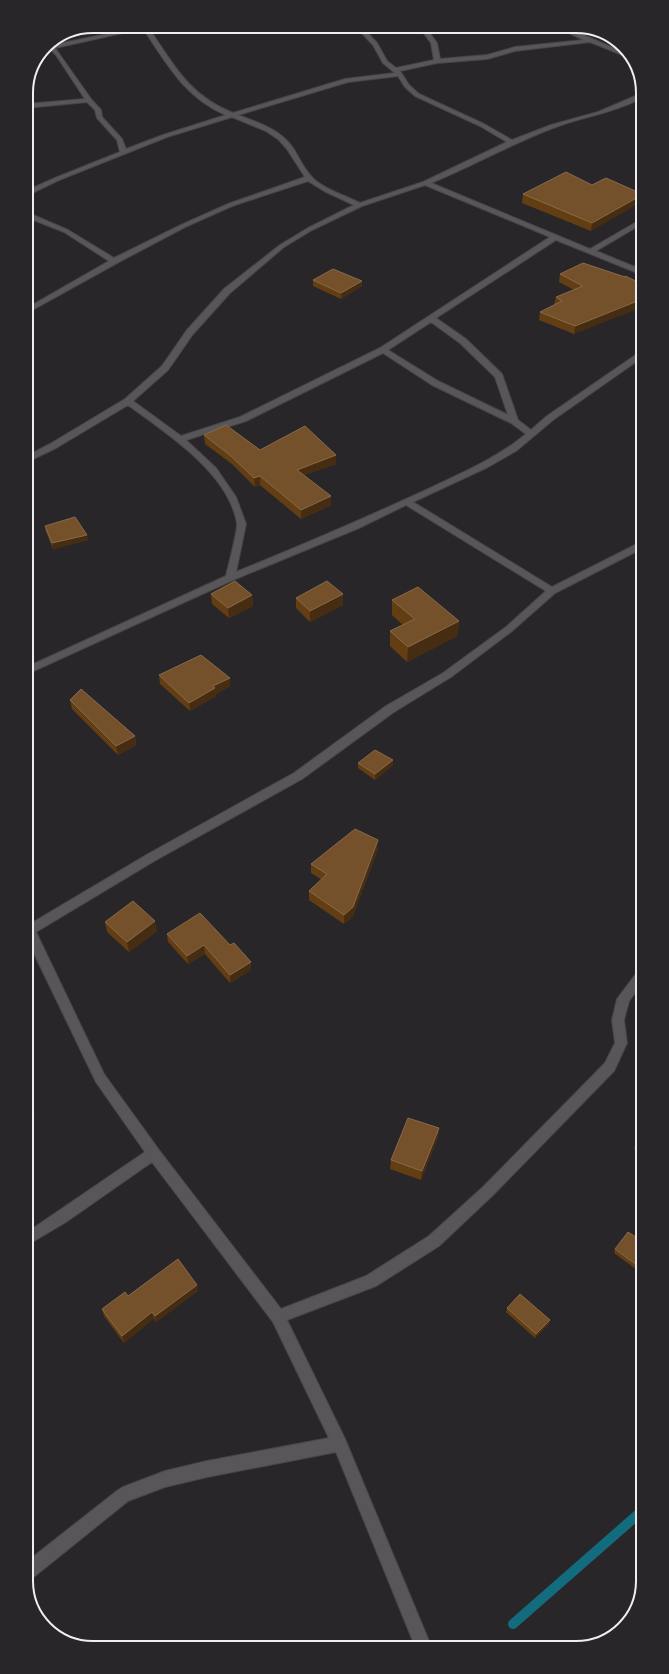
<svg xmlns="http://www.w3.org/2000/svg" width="669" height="1674" font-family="'Archivo Narrow',sans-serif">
<rect width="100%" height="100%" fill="#292629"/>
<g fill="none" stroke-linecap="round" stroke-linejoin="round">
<!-- stream -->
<polyline stroke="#126c7d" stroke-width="10" points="513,1624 643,1510"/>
<defs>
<path id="minor" d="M554 26H563L627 54 630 58 590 42 515 51 487 59 437 63 400 71 409 85 419 94 484 124 512 140 551 125 598 112 640 94V99C612 113 582 117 553 128 511 144 472 166 431 183L590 249 640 220V225L596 251 640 269V274L556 240 436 318 466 339 502 374 518 420 531 430 547 416 637 354H640V359L553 420 516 451 488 467 413 502 552 587 641 542V549L555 593 512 631 451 677 394 712 302 779 156 860 36 932 104 1074 159 1150 281 1309 366 1276 429 1236 483 1187 605 1063 615 1043 612 1020 617 999 638 971 642 969V984L629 1001 624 1020 627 1043 614 1071 493 1195 439 1246 376 1286 287 1320 345 1439 431 1646H415L336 1452 207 1477 165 1487 128 1501 35 1576 29 1578V1560L118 1490 123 1487 165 1471 207 1461 329 1438 273 1322 152 1162 66 1222 29 1244V1231L145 1152 96 1082 28 941V923L30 924 148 854 294 773 386 706 443 673 506 627 546 591 406 505 359 528 233 580 27 674V667L226 576C228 567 238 530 237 523 228 472 166 433 128 405L56 448 27 462V456L50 444 125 399 162 366 187 330 224 289 280 245 308 228 354 205 324 191 308 181 232 206 185 227 117 263 27 313V308L109 261 64 232 26 217V212L68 230 114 258 181 225 228 204 305 177 287 149 279 140 266 131 232 117 167 137 59 180 26 196V191L55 178 120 152 117 140 97 118 95 110 87 102 26 108V104L85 99 56 55 50 49H45L50 43 52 45 122 31 136 30 55 48 91 99 101 110 102 117 122 139 126 149 163 135 226 115C185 98 168 65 144 30H150C175 67 190 96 233 113L345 79 395 73 383 63 373 45 357 28H363L377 43 387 61 396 68 434 60 431 43 420 28H426L437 43 440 59 487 55 515 47 584 40ZM398 76 405 87 415 96 480 126 507 142 423 182 360 203C346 196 329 191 316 181 305 172 300 159 293 148 280 129 259 123 238 115L348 82ZM425 185 550 237 380 348 240 417 181 436 133 401 168 370 193 334 230 293 284 247 312 230 362 206ZM431 322 460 343 495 377 508 415 438 381 388 350ZM383 353 432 385 511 423 526 434C496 459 461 473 426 490 363 519 300 546 236 572L246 524 236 497 216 468 186 440 246 421Z"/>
</defs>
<!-- minor casing -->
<use href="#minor" stroke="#474548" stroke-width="2"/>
<!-- minor -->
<use href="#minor" fill="#595659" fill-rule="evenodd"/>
</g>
<!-- wall -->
<g fill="#643e13">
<polygon points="606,178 591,231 522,203 523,194 592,185"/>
<polygon points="560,274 640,283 574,334 539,320 540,312 554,305 556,297 574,290 559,282"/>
<polygon points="313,280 362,286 341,299 313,286"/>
<polygon points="204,435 260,450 336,455 336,464 304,475 331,496 331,505 301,519 260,485 255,487 232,464 205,444"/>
<polygon points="45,526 88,540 53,549 46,532"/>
<polygon points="211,594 252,595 253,606 229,618 212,604"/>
<polygon points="343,594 343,605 310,622 296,608 296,598"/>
<polygon points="392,600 459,621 457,636 407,662 390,646 390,631 403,625 392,615"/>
<polygon points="159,675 230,686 216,694 216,696 190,711 160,684"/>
<polygon points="70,700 135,736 136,745 118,755 72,709"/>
<polygon points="358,763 393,765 375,780 358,768"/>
<polygon points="378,840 378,849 353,916 344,924 309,900 309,891 322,880 311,873 311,864"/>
<polygon points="105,922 157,931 129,952 107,932"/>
<polygon points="167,934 230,945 251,962 251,970 230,983 205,954 188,964 168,942"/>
<polygon points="439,1128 438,1137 421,1180 390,1169 391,1160"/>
<polygon points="642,1137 642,1155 634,1149 636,1144"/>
<polygon points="615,1249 642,1268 640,1272 614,1253"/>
<polygon points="198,1291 156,1322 154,1318 124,1343 104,1316 102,1309 128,1296"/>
<polygon points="507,1308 549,1324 535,1338 506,1312"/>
</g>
<!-- shaded-wall -->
<g fill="#462d12">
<polygon points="640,196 640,203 591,231 592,223"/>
<polygon points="362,281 362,286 341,299 341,293"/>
<polygon points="640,300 640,308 574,334 575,326"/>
<polygon points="336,455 336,464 297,478 297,470"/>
<polygon points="260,476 260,485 255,487 254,478"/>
<polygon points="331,496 331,505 301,519 301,510"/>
<polygon points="87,535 88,540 53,549 52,543"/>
<polygon points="343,594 343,605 310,622 310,611"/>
<polygon points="252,595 253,606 229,618 228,608"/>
<polygon points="459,621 457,636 407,662 408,647"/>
<polygon points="230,678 230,686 216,694 216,696 190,711 189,703 213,686"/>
<polygon points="135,736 136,745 118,755 116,746"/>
<polygon points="393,760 393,765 375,780 375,774"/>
<polygon points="378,840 378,849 353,916 344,924 344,915"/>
<polygon points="155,921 157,931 129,952 127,942"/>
<polygon points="204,945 205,954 188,964 187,956"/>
<polygon points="251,962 251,970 230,983 230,975"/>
<polygon points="32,1107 35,1116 28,1120 28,1109"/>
<polygon points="439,1128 438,1137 421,1180 422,1171"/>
<polygon points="197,1285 198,1291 156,1322 155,1316"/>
<polygon points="152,1312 154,1318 124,1343 122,1336"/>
<polygon points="550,1320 549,1324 535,1338 536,1334"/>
</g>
<!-- building -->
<g fill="#74512b" stroke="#876a4a">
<polygon points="566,172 592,185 606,178 640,193 640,196 592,223 523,194"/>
<polygon points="583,263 625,277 625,276 640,283 640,300 575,326 540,312 562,301 556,297 583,286 560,274"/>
<polygon points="333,269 362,281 341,293 313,280"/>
<polygon points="226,425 260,450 305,426 336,455 297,470 331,496 301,510 260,476 254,478 231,456 204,435"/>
<polygon points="75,517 87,535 52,543 45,526"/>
<polygon points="235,581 252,595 228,608 211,594"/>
<polygon points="327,581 343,594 310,611 296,598"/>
<polygon points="418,587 459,621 408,647 390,631 415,619 392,600"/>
<polygon points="201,655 230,678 213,686 215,688 189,703 159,675"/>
<polygon points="81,689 135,736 116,746 70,700"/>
<polygon points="375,750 393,760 375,774 358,763"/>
<polygon points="355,829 378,840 353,907 344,915 309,891 327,874 311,864"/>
<polygon points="133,901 155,921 127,942 105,922"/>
<polygon points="200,913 230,945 234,943 251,962 230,975 204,945 187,956 167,934"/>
<polygon points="28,1102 32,1107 28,1109"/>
<polygon points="408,1118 439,1128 422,1171 391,1160"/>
<polygon points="642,1137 642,1149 636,1144"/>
<polygon points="628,1232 642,1241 642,1266 641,1268 615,1249"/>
<polygon points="178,1259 197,1285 155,1316 152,1312 122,1336 102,1309 125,1292 128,1296"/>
<polygon points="520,1294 550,1320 536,1334 507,1308"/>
</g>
<!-- crop -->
<path d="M0 0H669V1674H0ZM93 33H576A60 60 0 0 1 636 93V1581A60 60 0 0 1 576 1641H93A60 60 0 0 1 33 1581V93A60 60 0 0 1 93 33Z" fill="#292629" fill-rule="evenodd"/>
<path fill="none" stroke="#f0eef1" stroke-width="2" d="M93 33H576A60 60 0 0 1 636 93V1581A60 60 0 0 1 576 1641H93A60 60 0 0 1 33 1581V93A60 60 0 0 1 93 33Z"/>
</svg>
